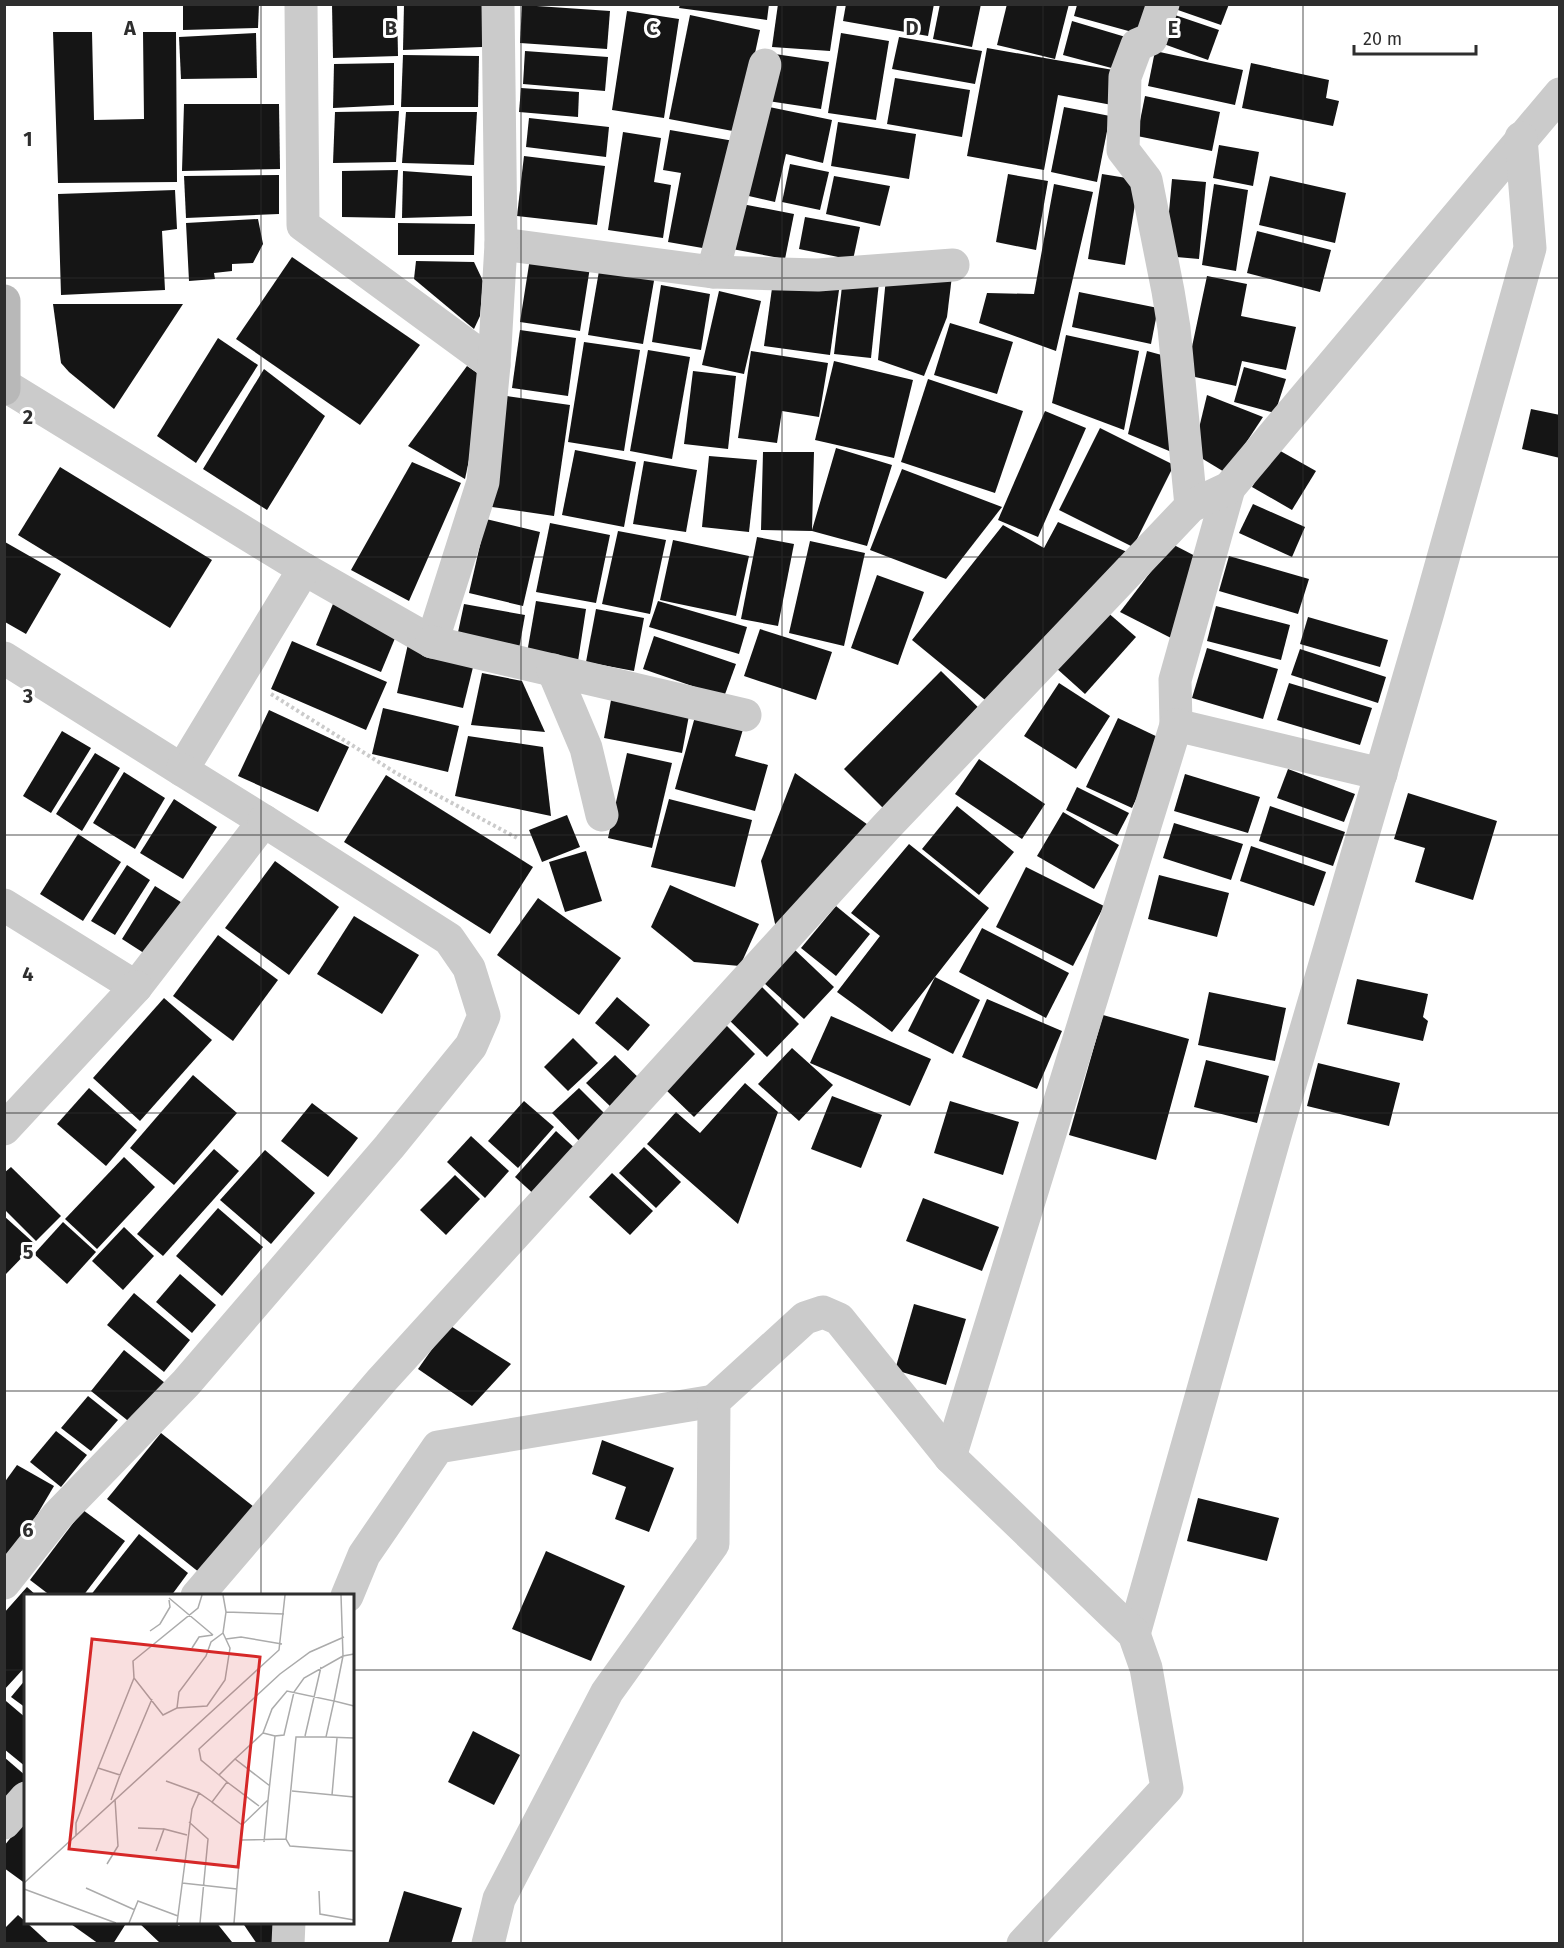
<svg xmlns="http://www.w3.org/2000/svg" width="1564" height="1948" font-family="'Fira Sans',sans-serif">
<rect width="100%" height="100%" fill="#fff"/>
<!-- building -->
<g fill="#151515">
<polygon points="183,4 259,4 258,28 183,30"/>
<polygon points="332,4 397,4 398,56 333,58"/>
<polygon points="404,4 482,4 482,47 403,50"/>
<polygon points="680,4 769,4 767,20 679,8"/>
<polygon points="778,4 837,4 830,51 772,47"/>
<polygon points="846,4 934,4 928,36 843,21"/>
<polygon points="940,4 981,4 972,47 933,39"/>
<polygon points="1007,4 1069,4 1055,59 997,45"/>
<polygon points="1176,4 1229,4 1221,25 1175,9"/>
<polygon points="522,5 610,11 607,49 520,43"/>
<polygon points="1077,5 1151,5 1143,35 1074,16"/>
<polygon points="627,11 679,19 664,118 612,110"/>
<polygon points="1172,14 1219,30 1208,60 1161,43"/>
<polygon points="690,15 760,30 738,132 669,119"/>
<polygon points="1072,21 1129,38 1119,70 1063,55"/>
<polygon points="53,32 92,32 94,120 144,119 143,32 176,32 177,182 58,183"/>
<polygon points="256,33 257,78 181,79 179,37"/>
<polygon points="841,33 889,41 876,120 828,113"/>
<polygon points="899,37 982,51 975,84 892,69"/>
<polygon points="987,48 1119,71 1112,105 1058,95 1044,170 967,156"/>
<polygon points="525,51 608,57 605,91 523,84"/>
<polygon points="1155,51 1243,70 1235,105 1148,86"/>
<polygon points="775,54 829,62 821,109 768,101"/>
<polygon points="403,55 479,56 478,107 401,107"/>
<polygon points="394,63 394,105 333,108 334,64"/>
<polygon points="1251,63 1329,80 1326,98 1339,101 1333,126 1242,108"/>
<polygon points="895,78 970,90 962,137 887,124"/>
<polygon points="521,88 579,92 578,117 519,112"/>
<polygon points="1145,96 1220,112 1212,151 1137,136"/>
<polygon points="184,104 279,104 280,169 182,171"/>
<polygon points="760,105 832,120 823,163 786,154 775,202 740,194"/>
<polygon points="1064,107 1110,116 1097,182 1051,172"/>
<polygon points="399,111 396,162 333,163 335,112"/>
<polygon points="406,112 477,112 474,165 402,163"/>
<polygon points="529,118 609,127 606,157 526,147"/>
<polygon points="838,122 916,134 909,179 831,166"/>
<polygon points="670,130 734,141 714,250 668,242 681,173 663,170"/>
<polygon points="623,132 661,138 654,182 671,185 663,238 608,230"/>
<polygon points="1219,145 1259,152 1253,186 1213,178"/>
<polygon points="524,156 605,166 597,225 517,216"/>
<polygon points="790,164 829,172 820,210 782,202"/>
<polygon points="398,170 395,218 342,217 342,171"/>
<polygon points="403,171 472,176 472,216 402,218"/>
<polygon points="1008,174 1048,181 1036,250 996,242"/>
<polygon points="1102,174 1139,180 1125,265 1088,259"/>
<polygon points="279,175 279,214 186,218 184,176"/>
<polygon points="834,176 890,186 880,226 826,214"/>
<polygon points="1270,176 1346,193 1335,243 1259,225"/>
<polygon points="1172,179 1206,182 1199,259 1165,256"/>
<polygon points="1054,184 1093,192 1056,351 979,323 987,293 1034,294"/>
<polygon points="1214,184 1248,190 1236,271 1202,265"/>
<polygon points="175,190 177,229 162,231 165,290 61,295 58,194"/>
<polygon points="742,204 794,214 785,259 732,249"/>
<polygon points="805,217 860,227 853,260 799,249"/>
<polygon points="258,219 263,244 253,263 232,264 232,271 214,273 215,279 189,281 186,223"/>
<polygon points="398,223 475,224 474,255 398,255"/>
<polygon points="1257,231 1331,250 1320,292 1247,273"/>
<polygon points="292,257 420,345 360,425 236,339"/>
<polygon points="530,258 590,267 580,331 520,322"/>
<polygon points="416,261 474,262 483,281 480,316 474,329 414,279"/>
<polygon points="600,265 655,275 643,344 588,335"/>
<polygon points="952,276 947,317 924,376 878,360 886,278"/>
<polygon points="1207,276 1247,284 1241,316 1296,327 1286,370 1242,361 1236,386 1186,375"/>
<polygon points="843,278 879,282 871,358 834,354"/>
<polygon points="773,281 839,290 830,355 764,346"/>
<polygon points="661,285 710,294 701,350 652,342"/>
<polygon points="719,291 761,301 744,374 702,365"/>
<polygon points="1079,292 1158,308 1151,344 1072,327"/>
<polygon points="53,304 183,304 114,409 69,372 61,363"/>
<polygon points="950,323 1013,342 997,394 934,375"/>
<polygon points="520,330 576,338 568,396 512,388"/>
<polygon points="1066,335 1139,351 1124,430 1052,403"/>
<polygon points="218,338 258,365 196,463 157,436"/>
<polygon points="584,342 640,350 624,451 568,442"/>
<polygon points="648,350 690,357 672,459 630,451"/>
<polygon points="751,351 828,363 819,417 782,411 777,443 738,438"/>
<polygon points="1147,351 1169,357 1174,453 1128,434"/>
<polygon points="834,361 913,380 894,458 815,440"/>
<polygon points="467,366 486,379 465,479 408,446"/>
<polygon points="1244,367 1286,379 1275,413 1234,402"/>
<polygon points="264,369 325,416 267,510 203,469"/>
<polygon points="693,371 736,376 728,449 684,444"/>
<polygon points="928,379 1023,411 995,493 901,462"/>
<polygon points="1207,395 1263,417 1226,473 1193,453"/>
<polygon points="507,396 570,405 554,516 492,507"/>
<polygon points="1531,409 1560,415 1560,458 1522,449"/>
<polygon points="1045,411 1086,428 1038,537 998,520"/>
<polygon points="1100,428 1174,465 1133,547 1059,510"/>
<polygon points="836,448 892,465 867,546 812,531 761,530 763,452 814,452 812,530"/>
<polygon points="1275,448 1316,471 1292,510 1252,487"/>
<polygon points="575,450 636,462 624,527 562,515"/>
<polygon points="709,456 757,460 749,532 702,527"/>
<polygon points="644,461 697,470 686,532 633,524"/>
<polygon points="412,462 461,483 409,601 351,570"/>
<polygon points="60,467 212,560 170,628 18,535"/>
<polygon points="902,469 1002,507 946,579 870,550"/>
<polygon points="1253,504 1305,527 1292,557 1239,533"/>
<polygon points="486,519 540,532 523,606 469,593"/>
<polygon points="1058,522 1134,555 990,704 912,640 1003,525 1044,548"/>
<polygon points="550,523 610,535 596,603 536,592"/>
<polygon points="618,531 666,540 650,614 602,604"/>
<polygon points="757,537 794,544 778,626 741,619"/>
<polygon points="673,540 749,556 736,616 660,600"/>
<polygon points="810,541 865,553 844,646 789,633"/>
<polygon points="5,542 61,574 26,634 5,622"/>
<polygon points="1172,544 1201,559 1171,638 1120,612"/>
<polygon points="1229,556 1309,579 1298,614 1219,591"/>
<polygon points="877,575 924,592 898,665 851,648"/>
<polygon points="536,601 586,609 578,661 527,653"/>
<polygon points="658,601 747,627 739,654 649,627"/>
<polygon points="333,604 398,631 381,672 316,645"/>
<polygon points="464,604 525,615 519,649 457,637"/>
<polygon points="1216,606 1290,625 1281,660 1207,641"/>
<polygon points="596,609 644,618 634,671 586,662"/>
<polygon points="1106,611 1136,637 1085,694 1055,667"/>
<polygon points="1308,617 1388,640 1380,667 1300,644"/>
<polygon points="760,629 832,652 816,700 744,676"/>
<polygon points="654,636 736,664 724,697 643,669"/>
<polygon points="292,641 387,682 366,730 271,689"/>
<polygon points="408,644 475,659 463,708 397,693"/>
<polygon points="1207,648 1278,669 1263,719 1192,698"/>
<polygon points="1300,649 1386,677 1378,703 1291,675"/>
<polygon points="941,671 985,714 888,813 844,769"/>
<polygon points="482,673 522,681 545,732 471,725"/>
<polygon points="1059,683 1110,716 1076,769 1024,736"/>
<polygon points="1289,683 1372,708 1360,745 1277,720"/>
<polygon points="612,695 690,710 682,753 604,738"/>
<polygon points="383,708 459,726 448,772 372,754"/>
<polygon points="269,710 349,747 318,812 238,776"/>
<polygon points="696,713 744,726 735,756 768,765 755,811 675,789"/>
<polygon points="1118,718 1164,740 1132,808 1086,787"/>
<polygon points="62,731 91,748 51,813 23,796"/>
<polygon points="468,736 543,747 551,816 455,796"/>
<polygon points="95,753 120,768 82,831 56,814"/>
<polygon points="627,753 672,763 652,848 608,838"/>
<polygon points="979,759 1045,804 1022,839 955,794"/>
<polygon points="1288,769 1355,794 1344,822 1277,798"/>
<polygon points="124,772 165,798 135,849 93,823"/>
<polygon points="795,773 871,827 776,928 761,861"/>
<polygon points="1185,774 1260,797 1248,833 1174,811"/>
<polygon points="386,775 533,867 490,934 344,842"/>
<polygon points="1077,787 1129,813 1117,836 1066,810"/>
<polygon points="1408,793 1497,821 1473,900 1415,882 1425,848 1394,839"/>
<polygon points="174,799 217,827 183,879 140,853"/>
<polygon points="669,799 752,820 735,887 651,867"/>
<polygon points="957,806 1014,852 979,895 922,849"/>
<polygon points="1270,806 1345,832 1333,866 1259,841"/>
<polygon points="1063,812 1119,845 1094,889 1037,856"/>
<polygon points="567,815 580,847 542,862 529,830"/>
<polygon points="1174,823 1243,844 1231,880 1163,858"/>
<polygon points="78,834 121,862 83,921 40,894"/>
<polygon points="909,844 989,908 892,1032 837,992 880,936 851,913"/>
<polygon points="1251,846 1326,872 1314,906 1240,881"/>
<polygon points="586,851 602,901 565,912 549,862"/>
<polygon points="275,861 339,907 289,975 225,928"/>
<polygon points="127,865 150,880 115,935 91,921"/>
<polygon points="1026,867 1104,906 1073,966 996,927"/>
<polygon points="1159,875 1229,893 1217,937 1148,919"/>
<polygon points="670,885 759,924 740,966 694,962 651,927"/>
<polygon points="155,886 184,904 150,957 122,939"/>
<polygon points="538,898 621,958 579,1015 497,955"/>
<polygon points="836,906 870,934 836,976 801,948"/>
<polygon points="354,916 419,955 382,1014 317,974"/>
<polygon points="982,928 1069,973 1046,1018 959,972"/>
<polygon points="218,935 278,980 233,1041 173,996"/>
<polygon points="795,950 834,987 804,1019 764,983"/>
<polygon points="935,977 980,1000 953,1054 908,1031"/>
<polygon points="1357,979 1428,994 1423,1017 1428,1021 1423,1041 1347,1024"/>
<polygon points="760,985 799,1024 767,1057 727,1018"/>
<polygon points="1209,992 1286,1008 1275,1061 1198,1045"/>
<polygon points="617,997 650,1025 628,1051 595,1023"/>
<polygon points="164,998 212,1040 140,1121 93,1078"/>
<polygon points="987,999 1062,1031 1037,1089 962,1057"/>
<polygon points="1103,1015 1189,1039 1156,1160 1069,1135"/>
<polygon points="831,1016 931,1059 910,1106 810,1063"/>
<polygon points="726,1025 755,1054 694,1117 665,1089"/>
<polygon points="573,1038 598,1063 568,1091 544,1067"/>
<polygon points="792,1048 833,1085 799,1121 758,1084"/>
<polygon points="615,1055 642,1081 613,1109 586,1083"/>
<polygon points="1206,1060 1269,1076 1257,1123 1194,1107"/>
<polygon points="1318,1063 1400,1083 1389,1126 1307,1106"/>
<polygon points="193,1075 237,1113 174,1185 130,1148"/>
<polygon points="745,1083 778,1112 738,1224 647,1144 676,1112 700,1133"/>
<polygon points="89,1088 137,1130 106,1166 57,1124"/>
<polygon points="579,1088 610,1119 583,1145 552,1113"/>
<polygon points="832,1096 882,1115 861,1168 811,1149"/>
<polygon points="524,1101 554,1127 518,1168 488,1141"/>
<polygon points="950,1101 1019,1122 1003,1175 934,1153"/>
<polygon points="312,1103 358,1138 328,1177 281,1141"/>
<polygon points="556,1131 578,1151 537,1197 515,1177"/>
<polygon points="471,1136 509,1171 485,1198 447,1162"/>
<polygon points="644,1147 681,1182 656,1208 619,1173"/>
<polygon points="214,1149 239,1171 163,1256 137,1234"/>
<polygon points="265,1150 315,1193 271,1244 220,1200"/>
<polygon points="124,1157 155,1187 97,1249 65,1219"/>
<polygon points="11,1167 61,1216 36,1241 4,1209 4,1173"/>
<polygon points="612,1173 653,1211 630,1235 589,1197"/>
<polygon points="455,1175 480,1199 446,1235 420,1210"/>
<polygon points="923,1198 999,1227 982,1271 906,1241"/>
<polygon points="218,1208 263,1247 222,1296 176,1256"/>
<polygon points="4,1216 35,1244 4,1276"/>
<polygon points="63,1222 96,1252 67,1284 34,1254"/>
<polygon points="124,1227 154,1256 123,1290 92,1261"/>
<polygon points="180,1274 216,1305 192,1333 156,1302"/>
<polygon points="134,1293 190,1340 164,1372 107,1325"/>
<polygon points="914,1304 966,1319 946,1385 895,1370"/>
<polygon points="449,1325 511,1364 472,1406 418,1369"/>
<polygon points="124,1350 165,1383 132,1424 91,1391"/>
<polygon points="88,1396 118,1420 91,1451 61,1428"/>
<polygon points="56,1431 87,1455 61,1487 30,1462"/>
<polygon points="161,1433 254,1507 200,1573 107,1499"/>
<polygon points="602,1440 674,1468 649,1532 615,1519 626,1487 592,1474"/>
<polygon points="17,1465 54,1486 8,1564 4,1561 4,1483"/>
<polygon points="1198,1498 1279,1518 1267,1561 1187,1541"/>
<polygon points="83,1510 125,1541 83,1596 51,1596 30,1580"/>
<polygon points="139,1534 188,1573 171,1596 90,1596"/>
<polygon points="546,1551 625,1586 591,1661 512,1629"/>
<polygon points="27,1587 37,1596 26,1596 26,1666 4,1690 4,1613"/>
<polygon points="26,1679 26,1708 11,1697"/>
<polygon points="6,1701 26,1718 26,1767 4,1749 4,1703"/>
<polygon points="473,1731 520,1755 494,1805 448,1782"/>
<polygon points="4,1757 26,1776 26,1789 4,1811"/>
<polygon points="26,1819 26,1884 4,1868 4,1846"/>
<polygon points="404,1891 462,1908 451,1944 388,1944"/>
<polygon points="18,1915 26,1922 50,1944 4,1944 4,1929"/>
<polygon points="68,1922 127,1922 113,1944 99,1944"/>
<polygon points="138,1922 175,1922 179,1926 182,1922 216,1922 232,1942 229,1944 161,1944"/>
<polygon points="242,1922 279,1922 278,1944 257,1944"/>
</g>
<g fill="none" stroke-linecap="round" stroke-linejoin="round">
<!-- path -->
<polyline stroke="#cbcbcb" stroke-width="4" stroke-dasharray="3 3" stroke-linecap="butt" points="271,694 396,773 519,839"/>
<!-- street -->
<g stroke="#cbcbcb" stroke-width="33">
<polyline points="301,4 303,225 494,365"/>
<polyline points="1163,4 1151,39 1137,45 1125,77 1123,150 1146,180 1168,291 1174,328 1191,506"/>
<polyline points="501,244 713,272 765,65"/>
<polyline points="713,272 818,275 953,265"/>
<polyline points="304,569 432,642 483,482 494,365 501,244 498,4"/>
<polyline points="432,642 745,715"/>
<polyline points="4,658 182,770 304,569 6,386"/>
<polyline points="553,670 586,748 602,815"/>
<polyline points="1176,725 1175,680 1229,488"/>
<polyline points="4,905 136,987 264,821 182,770"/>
<polyline points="4,1129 136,987"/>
<polyline points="950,1457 1176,725 1381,774"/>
<polyline points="4,1583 57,1516 186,1383 389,1147 471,1046 484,1016 469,968 449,939 264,821"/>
<polyline points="197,1596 382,1380 886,827 1191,506 1229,488 1560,94"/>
<polyline points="347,1596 364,1555 438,1447 714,1401"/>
<polyline points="1134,1634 1276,1132 1428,612 1530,248 1521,138"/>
<polyline points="4,1823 26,1798"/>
<polyline points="288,1944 289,1922"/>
<polyline points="488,1944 499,1899 607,1692 713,1544 714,1401 805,1318 823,1312 839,1319 950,1457 1134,1634 1146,1668 1167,1788 1023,1944"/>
</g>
<!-- secondary -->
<polyline stroke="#b8b8b8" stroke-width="33" points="4,301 4,389"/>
</g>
<!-- grid -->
<path fill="none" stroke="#2e2e2e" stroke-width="1.5" stroke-opacity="0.55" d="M261 4V1596M521 4V1944M782 4V1944M1043 4V1944M1303 4V1944M4 278H1560M4 557H1560M4 835H1560M4 1113H1560M4 1391H1560M4 1670H26M352 1670H1560M261 1922V1944"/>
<!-- overview -->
<g transform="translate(24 1594)">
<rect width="330" height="330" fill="#fff"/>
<path fill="none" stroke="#ababab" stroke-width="1.5" d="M178 1 174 14 109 67 110 84 139 121 153 114 155 98 182 62 187 48 199 39M199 1 202 18 260 20M145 4 189 41M126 37 136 30 146 13 145 6M202 45 217 43 258 50M168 54 175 43 189 41M330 60 319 62 310 107 330 112M153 114 183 112 201 86 206 54 199 39 202 18M251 142 239 139 248 115 263 97 310 107 302 143H272L262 245 266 252 330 257M281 142 297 73M302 143 330 144M211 165 239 139M74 174 96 181 128 105M195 181 177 166 175 155 256 80 286 58 320 43M142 187 175 199M203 188 195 181 211 165 246 192M268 197 330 203M308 201 313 144M87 206 96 181M165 228 184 245 176 329M218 231 188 208 203 188 235 212M114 234 140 235M52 241V229L110 84M217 246 262 245M240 248 244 206M132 257 140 235 163 241M83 270 94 252 91 205M0 289 255 56 261 1M158 289 213 295M62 294 111 316M0 295 92 329M295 297 296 320 330 326M105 329 114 307 154 322M153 329 168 215 175 199 188 208M210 329 218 231 244 206 251 142 260 141 270 98 280 84 319 62 317 1"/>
<path fill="#d62828" fill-opacity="0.15" stroke="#d62828" stroke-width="3" d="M68 45 236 63 214 273 45 255Z"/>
<rect width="330" height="330" fill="none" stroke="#2e2e2e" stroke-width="3"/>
</g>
<g font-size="20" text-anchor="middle" font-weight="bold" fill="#2e2e2e" stroke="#fff" stroke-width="6" stroke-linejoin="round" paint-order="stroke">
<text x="130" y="35">A</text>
<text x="391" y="35">B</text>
<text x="652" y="35">C</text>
<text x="912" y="35">D</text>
<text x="1173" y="35">E</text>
<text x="28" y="146">1</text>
<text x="28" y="424">2</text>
<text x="28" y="703">3</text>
<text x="28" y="981">4</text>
<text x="28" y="1259">5</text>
<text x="28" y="1537">6</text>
</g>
<!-- border -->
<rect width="1564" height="1948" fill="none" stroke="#2e2e2e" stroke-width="12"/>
<!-- scale -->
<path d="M1354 45v9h122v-9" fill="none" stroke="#2e2e2e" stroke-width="3"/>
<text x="1363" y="45" font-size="18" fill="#2e2e2e" stroke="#ffffff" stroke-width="4.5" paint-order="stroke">20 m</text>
</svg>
